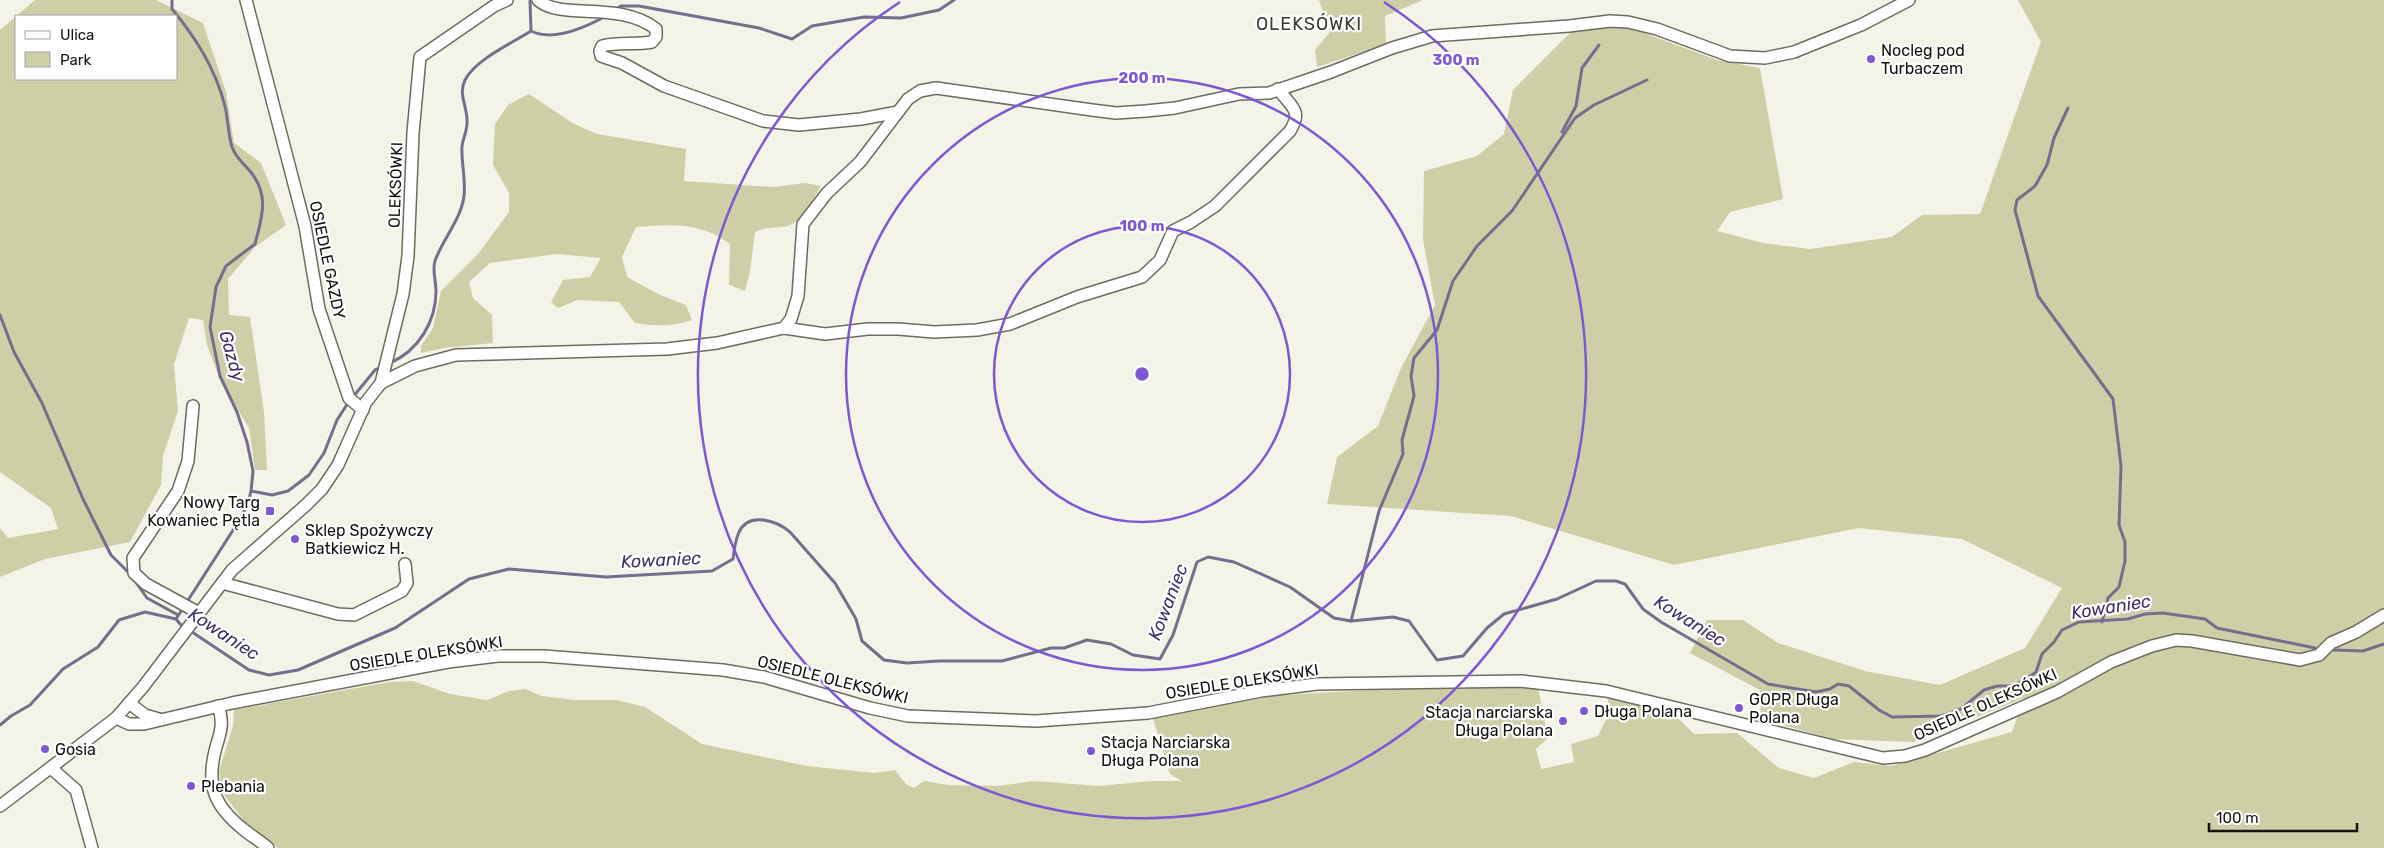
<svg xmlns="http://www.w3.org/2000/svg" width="2384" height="848" font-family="Rubik,sans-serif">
<rect width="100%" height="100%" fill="#f3f3e7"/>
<!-- green -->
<g fill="#cfcfa7" fill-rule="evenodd">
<path d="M35 0H156L203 23 226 92 234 143 261 163 286 225 255 247 228 279 229 315 250 317 264 412 267 470H255L249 428 221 382 207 345 203 320 189 318 174 364 178 411 163 456 161 485 130 542 45 559 0 577V528L8 538 58 529 51 508 0 472V30ZM16 16H176V79H16Z"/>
<polygon points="1319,0 1423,0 1385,16 1386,44 1317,67 1315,50 1330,32"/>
<polygon points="2018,0 2384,0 2384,848 278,848 247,825 222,792 219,771 233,726 234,710 389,682 413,681 450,694 487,700 509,691 525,689 542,696 574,700 617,700 645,707 702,744 807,766 874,773 895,770 906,784 914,788 924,781 948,785 998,786 1034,781 1099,786 1150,781 1182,781 1170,774 1152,715 1281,695 1407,688 1538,688 1548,738 1536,749 1541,769 1574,762 1571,744 1598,736 1608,715 1608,698 1674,714 1694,734 1737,733 1779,768 1814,778 1854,762 1891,766 2012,732 2024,698 1914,742 1833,739 1761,719 1760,690 1690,653 1707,620 1743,620 1778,643 1865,671 1940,685 2025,648 2062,588 1962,539 1859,528 1674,565 1511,516 1327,504 1337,457 1378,426 1401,368 1435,305 1423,240 1424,171 1477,156 1504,134 1513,90 1572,31 1610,25 1631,28 1717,60 1760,68 1783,199 1730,212 1717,231 1763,243 1810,249 1892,237 1922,215 1980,214 2041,42"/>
<path d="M529 94 574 124 597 134 686 149 684 181 773 187 805 183 821 186C812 201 801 227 781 227 769 228 766 227 755 232L750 271 745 291 729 285 730 244C701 222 671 224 636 227L622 257 627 277 658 294 686 305 692 320C672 327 655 326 635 323L619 302 578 300 558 308 551 302 563 280 590 277 601 258 557 254 490 263 469 282 473 298 492 315 493 343 444 348 421 353V346L433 328 441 291 478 254 509 212V193L493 165 495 124 508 105Z"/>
</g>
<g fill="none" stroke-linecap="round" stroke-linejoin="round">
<!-- stream -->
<g stroke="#756e8c" stroke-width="3">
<path d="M172 0V9C196 38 215 68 225 106 228 119 228 134 232 147 236 158 243 163 250 171 270 195 262 217 255 244L226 266 216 287 210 327 220 376 237 412 247 442 253 471 251 491 248 504 237 524 176 619"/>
<polyline points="530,1 531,31"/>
<polyline points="615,10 621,6 639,6 759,28 792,39 812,26 864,17 901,18 939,10 954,0"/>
<polyline points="2068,108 2054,138 2047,165 2035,186 2017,200 2015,210 2038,296 2113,399 2121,466 2119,525 2125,542 2125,561 2119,587 2108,598 2102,622"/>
<polyline points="1562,132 1576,106 1582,68 1599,45"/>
<polyline points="0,315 14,352 42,403 83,499 111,555 130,574"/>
<path d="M390 363C418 351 436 322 436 291 436 281 432 270 435 261 443 238 461 220 464 196 466 180 461 162 462 146 463 138 468 129 467 120 467 106 458 94 465 80 475 60 512 43 531 31 553 42 586 27 606 16"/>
<polyline points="251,491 272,495 288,491 309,475 324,453 337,420 348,403 375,370 382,367"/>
<polyline points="135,581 147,598 178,615"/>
<polyline points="1351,621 1379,511 1403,454 1402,440 1414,396 1411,376 1414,358 1437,330 1453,281 1477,246 1512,211 1575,118 1594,105 1647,80"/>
<polyline points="2334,650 2363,651 2384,644"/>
<path d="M0 725 11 716 30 705 63 669 98 647 119 620 145 612 176 619 180 624 249 670 269 675 298 670 395 628 469 579 509 569 606 577 712 571 733 559C734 550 735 541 739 532 749 511 777 521 790 532L835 583 856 619 862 641 884 660 907 663 939 661H1002L1051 648H1064L1087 640 1111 644 1133 655 1160 659 1173 635 1197 562 1208 557 1234 562 1290 587 1334 618 1351 621 1393 617 1409 621 1437 660 1463 656 1487 628 1504 614 1557 599 1596 581H1616L1625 584 1643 609 1661 622 1768 684 1816 692 1830 689 1838 684 1849 686 1879 710 1892 717 1941 716 1961 709 1984 690 1997 686H2012L2025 680 2036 672 2042 654 2054 642 2062 630 2079 622 2128 619 2145 614 2163 613 2205 619 2217 628 2315 648"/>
</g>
<defs>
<g id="minor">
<polyline points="246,0 305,226 319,309 349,398 363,410"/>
<path d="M538 0C561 21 619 0 656 29V37L652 42C635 45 618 42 602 46L600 51 601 56 622 63 664 86 763 121 799 125 861 119 898 112"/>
<path d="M784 328 825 334 868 329H898L934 332 977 330 1010 324 1077 297 1142 277 1160 260 1173 231 1191 222 1215 206 1290 131C1303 110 1291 107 1278 89"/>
<polyline points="381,383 415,366 456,355 667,349 717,343 784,328 791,319 798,296 803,224 827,193 860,162 908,99 920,91 936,88 1092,110 1116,113 1146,111 1175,108 1239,94 1269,93 1331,72 1392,48 1432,36 1569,26 1610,21 1628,22 1657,29 1730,56 1765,58 1794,52 1861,25 1909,0"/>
<polyline points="193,406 188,461 178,491 133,558 134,573 146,584 199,613"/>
<polyline points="222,583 338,614 354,615 402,591 407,583 405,564"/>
<polyline points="129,703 145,715 159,719"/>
<path d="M218 706C224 721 221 732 216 747 206 784 213 805 243 829 251 836 261 841 268 848"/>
<polyline points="116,718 129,724 144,724 232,703 448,662 498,656 544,656 723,670 764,677 870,708 908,716 1036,721 1148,713 1261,691 1317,684 1521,681 1606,691 1883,758 1905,756 1925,750 2057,692 2111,662 2152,646 2176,640 2192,641 2300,660 2319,655 2331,643 2356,632 2384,615"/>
<polyline points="51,768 76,790 92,848"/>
<polyline points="0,806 116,718 143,687 232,570 306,505 322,489 338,465 366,402 381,383 403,294 408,256 413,133 420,57 494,6 507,0"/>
</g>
</defs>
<!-- minor casing -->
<use href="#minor" stroke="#6c6c61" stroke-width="14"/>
<!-- minor -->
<use href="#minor" stroke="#fff" stroke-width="11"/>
</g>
<!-- distance rings -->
<g fill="none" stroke="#7e58d2" stroke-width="2.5">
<circle cx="1142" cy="374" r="148"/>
<circle cx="1142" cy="374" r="296"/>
<path d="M1384 2A444 444 0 1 1 900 2"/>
</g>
<!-- markers -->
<g fill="#7e58d2" stroke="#fff" stroke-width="2">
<circle cx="1871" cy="59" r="5"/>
<rect x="265" y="506" width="10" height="10" rx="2.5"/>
<circle cx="295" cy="539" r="5"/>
<circle cx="1739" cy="708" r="5"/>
<circle cx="1584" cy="711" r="5"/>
<circle cx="1563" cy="721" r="5"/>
<circle cx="45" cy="749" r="5"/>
<circle cx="1091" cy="751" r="5"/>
<circle cx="191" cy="786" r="5"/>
</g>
<g text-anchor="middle" stroke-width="4.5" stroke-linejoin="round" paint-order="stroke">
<!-- poi labels -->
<g font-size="16" fill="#13130f" stroke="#fff" text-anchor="start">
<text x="1881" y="56">Nocleg pod<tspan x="1881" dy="18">Turbaczem</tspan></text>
<text x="260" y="508" text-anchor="end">Nowy Targ<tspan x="260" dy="18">Kowaniec Pętla</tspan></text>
<text x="305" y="536">Sklep Spożywczy<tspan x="305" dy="18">Batkiewicz H.</tspan></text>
<text x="1749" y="705">GOPR Długa<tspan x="1749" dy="18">Polana</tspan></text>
<text x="1594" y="717">Długa Polana</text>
<text x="1553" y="718" text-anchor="end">Stacja narciarska<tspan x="1553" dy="18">Długa Polana</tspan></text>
<text x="1101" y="748">Stacja Narciarska<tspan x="1101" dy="18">Długa Polana</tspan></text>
<text x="55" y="755">Gosia</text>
<text x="201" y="792">Plebania</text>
</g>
<!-- street labels -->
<g font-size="16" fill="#13130f" stroke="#fff">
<text transform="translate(395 185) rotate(-88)" y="6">OLEKSÓWKI</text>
<text transform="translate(328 260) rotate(78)" y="6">OSIEDLE GAZDY</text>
<text transform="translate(426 653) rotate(-9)" y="6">OSIEDLE OLEKSÓWKI</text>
<text transform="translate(833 679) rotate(14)" y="6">OSIEDLE OLEKSÓWKI</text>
<text transform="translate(1242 681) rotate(-9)" y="6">OSIEDLE OLEKSÓWKI</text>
<text transform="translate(1985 704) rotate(-24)" y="6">OSIEDLE OLEKSÓWKI</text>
</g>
<!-- neighbourhood labels -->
<g font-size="18" letter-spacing="1" fill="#3b3b31" stroke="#fff">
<text x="1309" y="30">OLEKSÓWKI</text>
</g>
<!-- water labels -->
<g font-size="18" font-style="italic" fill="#413069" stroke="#fff">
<text transform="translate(232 356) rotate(74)" y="6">Gazdy</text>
<text transform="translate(661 560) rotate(-3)" y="6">Kowaniec</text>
<text transform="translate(1168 602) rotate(-69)" y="6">Kowaniec</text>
<text transform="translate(2111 607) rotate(-9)" y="6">Kowaniec</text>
<text transform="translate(1690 621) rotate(32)" y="6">Kowaniec</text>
<text transform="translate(224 634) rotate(33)" y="6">Kowaniec</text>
</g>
</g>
<circle cx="1142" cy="374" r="8" fill="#7e58d2" stroke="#fff" stroke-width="2.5"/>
<g font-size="15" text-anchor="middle" font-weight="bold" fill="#7e58d2" stroke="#fff" stroke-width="4.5" stroke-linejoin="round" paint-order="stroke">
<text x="1456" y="65">300 m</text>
<text x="1142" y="83">200 m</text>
<text x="1142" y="231">100 m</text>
</g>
<!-- legend -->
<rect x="15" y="15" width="162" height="65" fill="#ffffff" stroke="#a1a19f"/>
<rect x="25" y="31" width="25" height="8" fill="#ffffff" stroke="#a1a19f"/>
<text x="60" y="40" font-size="15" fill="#13130f">Ulica</text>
<rect x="25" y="52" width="25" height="15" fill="#cfcfa7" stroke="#a1a19f"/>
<text x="60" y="65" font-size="15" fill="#13130f">Park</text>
<!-- scale -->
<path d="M2209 823v8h148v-8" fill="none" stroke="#13130f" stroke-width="2.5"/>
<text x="2216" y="823" font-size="15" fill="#13130f" stroke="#ffffff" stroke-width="4" paint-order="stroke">100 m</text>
</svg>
